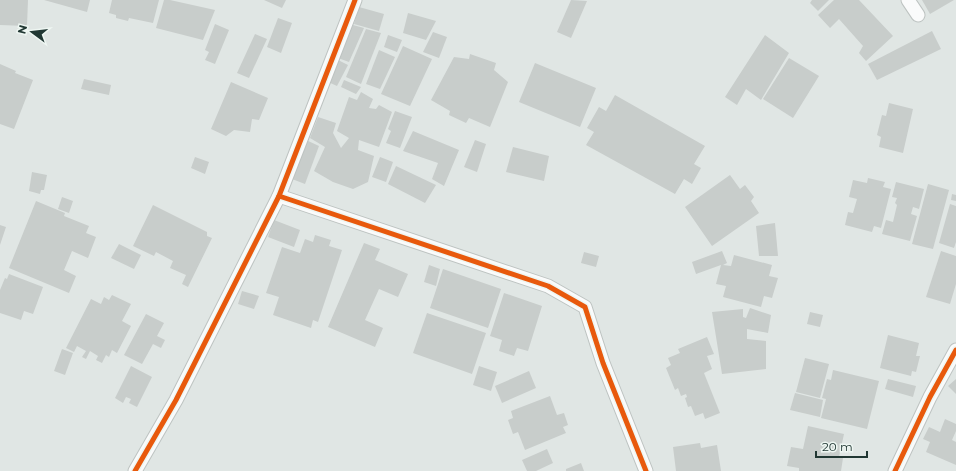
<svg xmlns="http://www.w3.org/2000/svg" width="956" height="471" font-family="Montserrat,sans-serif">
<rect width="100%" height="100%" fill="#e0e6e4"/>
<!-- building -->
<g fill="#c8cdcb">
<polygon points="0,0 28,0 27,26 0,25"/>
<polygon points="44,0 90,0 87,12"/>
<polygon points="112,0 159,0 153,23 129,18 128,21 116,18 116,15 109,13"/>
<polygon points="164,0 170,0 215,10 203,40 156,28"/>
<polygon points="264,0 286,0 282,8"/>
<polygon points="571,0 587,1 571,38 557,32"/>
<polygon points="812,0 829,0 818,11 810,3"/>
<polygon points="834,0 859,0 893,36 866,61 859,53 863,46 839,19 830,28 818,15"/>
<polygon points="922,0 954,0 930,14"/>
<polygon points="359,7 384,14 379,31 354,24"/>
<polygon points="408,13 436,21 426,40 403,33"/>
<polygon points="278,18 292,23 281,53 267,47"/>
<polygon points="215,24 229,30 215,64 205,60 209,52 205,50"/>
<polygon points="353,25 364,28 349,62 338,58"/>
<polygon points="366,29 381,33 361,84 346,77"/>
<polygon points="932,31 941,49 877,80 868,64"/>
<polygon points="433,32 447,37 439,58 423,52"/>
<polygon points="255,34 267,39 249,78 237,73"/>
<polygon points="388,35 402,40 397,52 384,47"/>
<polygon points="765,35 789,53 761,100 746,89 737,105 725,97"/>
<polygon points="403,46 432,59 410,106 381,94"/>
<polygon points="379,50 395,57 380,89 366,84"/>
<polygon points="470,54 496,63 494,70 508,82 490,127 469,118 466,123 449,115 450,111 431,100 454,57 469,59"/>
<polygon points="789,58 819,76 793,118 763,99"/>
<polygon points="336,59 348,65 337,86 326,81"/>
<polygon points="535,63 596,88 580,127 519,102"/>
<polygon points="0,64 16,71 15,73 33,80 14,129 0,124"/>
<polygon points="84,79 111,85 109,95 81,89"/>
<polygon points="344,80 361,87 356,94 341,87"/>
<polygon points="231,82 268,98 259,120 252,119 250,132 234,130 226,136 211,129"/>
<polygon points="361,92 373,99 369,108 376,109 379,105 392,112 379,147 359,140 358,150 374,156 368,182 353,189 333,182 314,171 325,147 310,138 318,117 336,123 333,133 341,148 349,138 337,131 349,97 357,100"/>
<polygon points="615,95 705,146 694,164 701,168 692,184 684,179 675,194 586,145 594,132 587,128 599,107 606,111"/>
<polygon points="889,103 913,109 903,153 879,147 881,137 877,135 882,115 886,116"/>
<polygon points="395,111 412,117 400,148 386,143 391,131 388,129"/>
<polygon points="413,131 459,150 444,186 432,179 438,163 403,151"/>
<polygon points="306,140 319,146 305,184 292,179"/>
<polygon points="475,140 486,144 477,172 464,167"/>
<polygon points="513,147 549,156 544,181 506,172"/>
<polygon points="195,157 209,162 205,174 191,168"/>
<polygon points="380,157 393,162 386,182 372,177"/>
<polygon points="396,166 436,185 425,203 388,184"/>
<polygon points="32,172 47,175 44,190 41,190 40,194 29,191"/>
<polygon points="730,175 740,189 745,185 754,197 751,201 759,213 712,246 685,207"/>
<polygon points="868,178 885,182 883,187 891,189 881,228 874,226 872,232 845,225 848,212 853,213 857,199 849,197 853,180 867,183"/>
<polygon points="896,182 924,189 919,209 913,207 911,214 917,216 910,241 882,234 886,220 893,222 897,205 895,203 897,198 892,197"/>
<polygon points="928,184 949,190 933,249 912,244"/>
<polygon points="952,194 956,195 956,201 951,200"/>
<polygon points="62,197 73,201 69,213 58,209"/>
<polygon points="36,201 65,213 64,216 89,226 86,233 96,237 88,258 72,251 64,270 76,276 69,293 9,268"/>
<polygon points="950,204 956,206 956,242 954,248 939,243"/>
<polygon points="153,205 207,232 207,236 212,238 188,287 182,284 186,275 170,268 173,261 156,252 154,256 133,246"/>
<polygon points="274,220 300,230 294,247 268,237"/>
<polygon points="775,223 778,256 759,256 756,226"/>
<polygon points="0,225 6,227 0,245"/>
<polygon points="315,235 331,240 329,246 342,250 318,322 313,320 311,328 273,315 279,297 266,293 282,247 300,253 305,239 313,242"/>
<polygon points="364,243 380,249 375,260 408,274 398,297 379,289 365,320 383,328 375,347 328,327"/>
<polygon points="119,244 141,255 134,269 111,258"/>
<polygon points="722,251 727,263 723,265 731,266 734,255 772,265 769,276 778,278 772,298 764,296 761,307 723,297 726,286 716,284 721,265 696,274 692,262"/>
<polygon points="941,251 956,256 956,284 950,304 926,297"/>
<polygon points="584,252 599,256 596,267 581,263"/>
<polygon points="429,265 440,269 436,286 424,282"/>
<polygon points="443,269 501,289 488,328 430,308"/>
<polygon points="9,274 43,287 33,314 24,311 21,320 0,313 0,290 5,278 7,279"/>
<polygon points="242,291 259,296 254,309 238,304"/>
<polygon points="504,293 542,306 528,351 517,348 514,356 499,351 502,340 490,336"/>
<polygon points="112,295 131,304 122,321 131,326 117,353 112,350 109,357 106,355 102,363 96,360 98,356 90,351 86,359 82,357 86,351 77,346 74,352 66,348 91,299 101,304 104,297 109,300"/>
<polygon points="750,308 771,315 768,333 747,329 747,339 766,341 766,369 722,374 712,312 743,309 743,317 746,318"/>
<polygon points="810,312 823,315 820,327 807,324"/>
<polygon points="427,313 486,333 472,374 413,353"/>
<polygon points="146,314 164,323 157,336 165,340 161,348 153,344 142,364 124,355"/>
<polygon points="888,335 919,343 916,356 920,356 916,372 912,371 911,376 880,368"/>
<polygon points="707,337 714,354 707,356 712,369 704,373 720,413 705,419 703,413 695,416 691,406 688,407 685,398 687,397 686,394 681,396 678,388 675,390 666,368 671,365 668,358 680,353 678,349"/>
<polygon points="62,349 73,353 65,375 54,371"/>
<polygon points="805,358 829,364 820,398 796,392"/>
<polygon points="131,366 152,377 137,407 129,403 131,399 126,397 123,403 115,398"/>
<polygon points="479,366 497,372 491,391 473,385"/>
<polygon points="833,370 879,381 867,429 821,418 826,399 822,398 827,379 831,380"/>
<polygon points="529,371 536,388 502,403 495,386"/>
<polygon points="888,379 916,386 913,397 885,389"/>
<polygon points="956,379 956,394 948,386"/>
<polygon points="795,393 823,400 820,417 790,410"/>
<polygon points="550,396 557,415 564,413 568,425 563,427 566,433 525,450 518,432 513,434 508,420 513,418 511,411"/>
<polygon points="945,419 956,424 956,431 952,440 956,442 956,465 926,452 930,442 923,439 929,427 940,432"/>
<polygon points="808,426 844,434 839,457 843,458 841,471 799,471 799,468 787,466 791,447 803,449"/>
<polygon points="700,443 701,448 717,445 721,471 676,471 673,447"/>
<polygon points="547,449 553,463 536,471 527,471 522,460"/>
<polygon points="581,463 584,471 566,471 566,469"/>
</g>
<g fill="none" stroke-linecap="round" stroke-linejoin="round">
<defs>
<g id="minor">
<polyline points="908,0 918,15"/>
<polyline points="279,196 548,286 585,307 603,363 646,471"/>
<polyline points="135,471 176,400 279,196 355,0"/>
<polyline points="895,471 930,397 956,350"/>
</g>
</defs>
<!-- minor casing -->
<use href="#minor" stroke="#bdc3c1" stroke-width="15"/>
<!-- minor -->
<use href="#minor" stroke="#fafbfb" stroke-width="13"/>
<defs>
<g id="cycleway">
<polyline points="279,196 548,286 585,307 603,363 646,471"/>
<polyline points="135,471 176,400 279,196 355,0"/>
<polyline points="895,471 930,397 956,350"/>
</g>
</defs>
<!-- cycleway casing -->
<use href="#cycleway" stroke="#eef6f2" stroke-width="8"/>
<!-- cycleway -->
<use href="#cycleway" stroke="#e8590c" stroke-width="5"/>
</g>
<!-- north arrow -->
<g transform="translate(32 32) rotate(285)" stroke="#eef6f2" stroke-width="3" paint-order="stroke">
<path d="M0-3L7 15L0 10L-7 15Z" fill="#213733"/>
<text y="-6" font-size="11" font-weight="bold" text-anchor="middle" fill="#213733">N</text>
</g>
<!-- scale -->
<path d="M816 451v6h51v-6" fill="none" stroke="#213733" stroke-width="2"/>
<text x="822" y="451" font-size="12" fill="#213733" stroke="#eef6f2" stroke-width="3" paint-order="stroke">20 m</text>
</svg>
